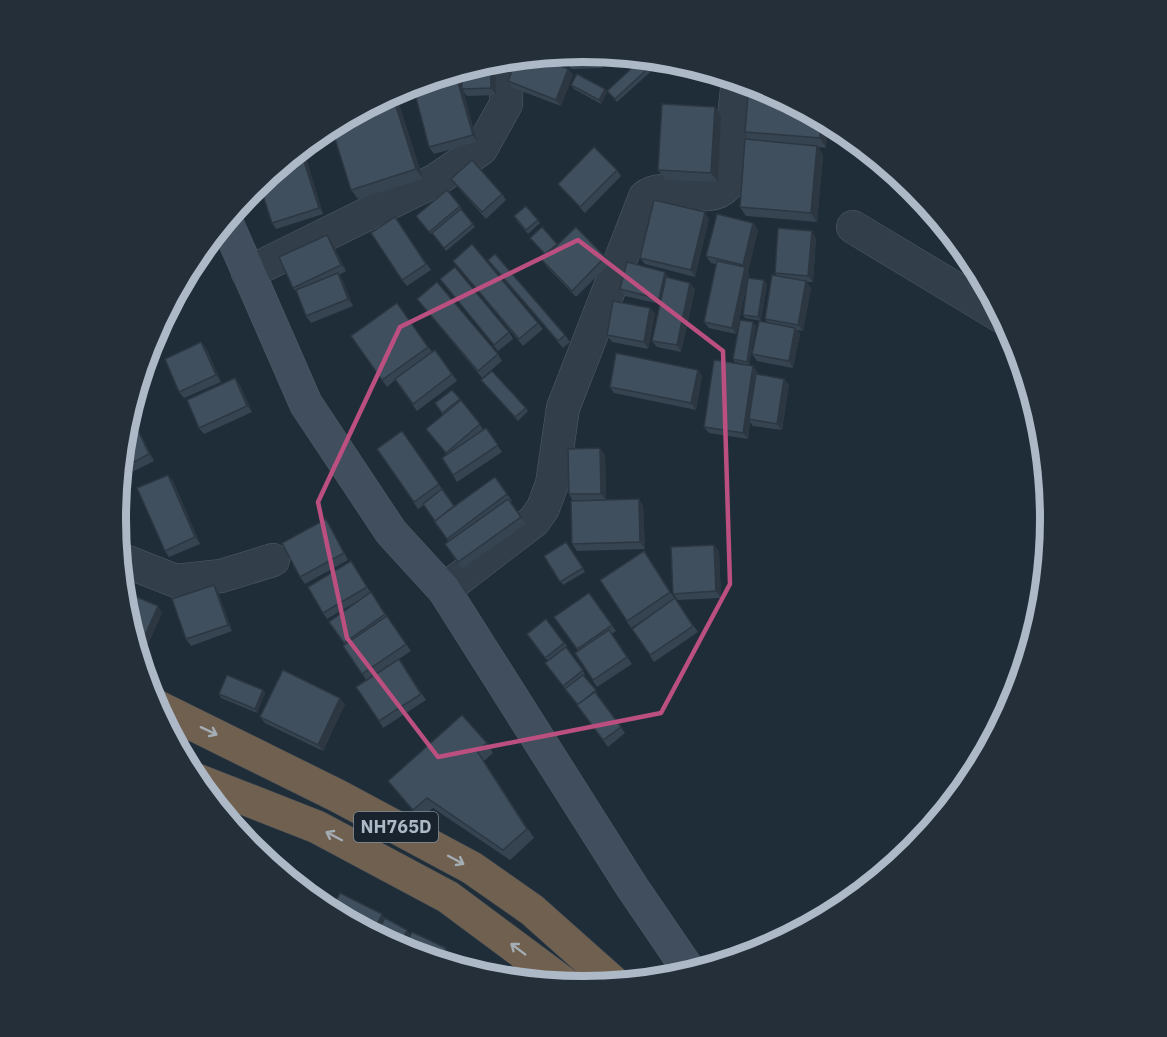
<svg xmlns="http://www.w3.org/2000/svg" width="1167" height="1037" font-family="'IBM Plex Sans',sans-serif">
<rect width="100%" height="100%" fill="#1f2d39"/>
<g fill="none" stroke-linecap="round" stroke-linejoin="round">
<defs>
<g id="street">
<polyline points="853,227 1004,318"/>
<polyline points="248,273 436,180 481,149 506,104 507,58"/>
<polyline points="120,559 176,581 221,576 273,560"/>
<path d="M444 590 534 521 543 508 552 484 563 408 645 197C668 179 707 208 727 185L738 79"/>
</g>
<polyline id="secondary" points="226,221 306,404 391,532 444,590 632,887 690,972"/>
<g id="highway">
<polyline points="156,706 338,796 472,868 532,910 614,983"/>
<polyline points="197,780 317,827 448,897 565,984"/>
</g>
</defs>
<!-- street casing -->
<use href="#street" stroke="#505c67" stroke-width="34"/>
<!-- secondary casing -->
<use href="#secondary" stroke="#505c67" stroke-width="34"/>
<!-- highway casing -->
<use href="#highway" stroke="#3d4954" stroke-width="34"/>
<!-- street -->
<use href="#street" stroke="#323e49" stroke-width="33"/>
<!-- secondary -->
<use href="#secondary" stroke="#404e5d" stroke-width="33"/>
<!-- highway -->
<use href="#highway" stroke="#70604f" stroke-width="33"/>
</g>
<!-- wall -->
<g fill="#364451">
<polygon points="602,53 602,68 571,69 567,62"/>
<polygon points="653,58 658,65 617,102 607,91"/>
<polygon points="493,60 496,95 467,96 463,91 477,142 434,154 429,147 422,88 411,91 408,86 459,70 461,80 459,80 462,85"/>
<polygon points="568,69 573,75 561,106 513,88 508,81"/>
<polygon points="571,85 605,89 607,92 601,104 574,89"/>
<polygon points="395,92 423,179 358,199 351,190"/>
<polygon points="715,107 721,116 718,182 665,180 658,170"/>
<polygon points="828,122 826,148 818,147 823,155 817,222 746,216 740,207 751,140 745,132"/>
<polygon points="300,149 305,155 323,214 276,229 272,223"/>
<polygon points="617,170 621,176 585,213 563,190 558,184"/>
<polygon points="451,179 502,194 506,200 486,219 456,185"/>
<polygon points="460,206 462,209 462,210 475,227 446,251 433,234 432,235 418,219"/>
<polygon points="395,217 431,270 407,286 402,280"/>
<polygon points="709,219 695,277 645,264 640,258"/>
<polygon points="516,220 538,220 540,223 528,234"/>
<polygon points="753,223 758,230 748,271 749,274 748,278 764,280 767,284 761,321 745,318 743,315 748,280 736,334 709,328 704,322 716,264 711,263 706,256"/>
<polygon points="542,227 557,245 605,257 610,263 576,297 547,267 542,260 546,256 530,238"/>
<polygon points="327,235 331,241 346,271 339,275 342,279 353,306 311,323 306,316 298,294 293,288"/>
<polygon points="816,238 813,282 806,282 811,288 803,331 797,330 800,334 793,368 757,361 752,354 767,322 765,319 777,276 775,273"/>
<polygon points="488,260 565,335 570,342 563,348 493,267"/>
<polygon points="453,261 538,323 543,329 523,346"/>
<polygon points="670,278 695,289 681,352 657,347 652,341 660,304 625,296 620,289"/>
<polygon points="440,279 509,332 513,339 498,351"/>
<polygon points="417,299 498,354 502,361 482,378"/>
<polygon points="397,303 432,352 435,350 457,381 417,411 395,380 387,387 351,336"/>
<polygon points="650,308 655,314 648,349 612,342 607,335"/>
<polygon points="753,322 756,326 749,365 735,362 733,359"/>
<polygon points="201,342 206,348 221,382 184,398 179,392"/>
<polygon points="753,366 758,373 758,374 784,379 789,385 782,430 753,426 750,422 748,439 709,433 704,427"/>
<polygon points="698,370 702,376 696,410 614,393 610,387"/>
<polygon points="235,378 240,385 252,412 204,434 199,428"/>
<polygon points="481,380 526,408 528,411 518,421"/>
<polygon points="452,390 484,430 486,428 502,452 457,482 442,458 447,455 426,429 443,415 435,403"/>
<polygon points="134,422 138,429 154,461 120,478 125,426"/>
<polygon points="402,431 454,506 495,477 512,501 510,502 526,524 462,569 445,544 448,541 424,505 418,509 377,449"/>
<polygon points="605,455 606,500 643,505 645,549 577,551 572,544 573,501 569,494"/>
<polygon points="168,475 173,481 200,544 169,557 165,551"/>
<polygon points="330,526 348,560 305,584 300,577"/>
<polygon points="566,542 585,572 563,585 544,556"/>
<polygon points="719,551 721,598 678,600 673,594"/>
<polygon points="648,558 675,599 698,632 654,662 632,629 664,606 631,628 600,580"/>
<polygon points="351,561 371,593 411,651 399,659 426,700 383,728 379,721 366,680 345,645 329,622 361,599 327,619 323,613"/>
<polygon points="218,592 232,631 191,646 186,639"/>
<polygon points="589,593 616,631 612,634 632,664 597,687 575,653 578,651 554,617"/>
<polygon points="125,609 162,613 143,655 138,653"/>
<polygon points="546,619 567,646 557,654 566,647 585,674 584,675 598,694 597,695 625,733 608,747 577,705 578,705 547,666 548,661 527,634"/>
<polygon points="263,690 265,693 257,713 221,698 219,694"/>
<polygon points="345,704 323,751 265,723 260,717"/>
<polygon points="487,743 493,753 484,761 534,838 510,860 433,808 420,819 395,790 388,781"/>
</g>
<!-- shaded-wall -->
<g fill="#2c3742">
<polygon points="598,52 602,53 602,68 598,62"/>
<polygon points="495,60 496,95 491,88 490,61"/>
<polygon points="568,69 573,75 561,106 556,100"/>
<polygon points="459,70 461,80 456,73 456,71"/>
<polygon points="457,79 462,85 477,142 473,135"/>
<polygon points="605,89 607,92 601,104 599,100"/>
<polygon points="395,92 423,179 416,169 392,94"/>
<polygon points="715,107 721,116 718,182 711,173"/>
<polygon points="821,118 828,122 826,148 820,138"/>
<polygon points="817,146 823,155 817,222 811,213"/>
<polygon points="300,149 305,155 323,214 319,208"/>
<polygon points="705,212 709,219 695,277 691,270"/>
<polygon points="753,223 758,230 748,271 749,274 736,334 732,328 745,268 743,265"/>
<polygon points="812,231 816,238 813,282 808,276"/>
<polygon points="327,235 331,241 346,271 341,265"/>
<polygon points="665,272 670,278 663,305 659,299"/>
<polygon points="338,273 342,279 353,306 348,299"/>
<polygon points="764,280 767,284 761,321 758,317"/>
<polygon points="806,281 811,288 803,331 798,325"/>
<polygon points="690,283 695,289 681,352 677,345"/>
<polygon points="650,308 655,314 648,349 644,342"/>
<polygon points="753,322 756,326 749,365 747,362"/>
<polygon points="795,328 800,334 793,368 789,361"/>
<polygon points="201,342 206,348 221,382 216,375"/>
<polygon points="753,366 758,373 751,419 749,419 750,422 748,439 743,433"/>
<polygon points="698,370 702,376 696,410 691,403"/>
<polygon points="235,378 240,385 252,412 247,406"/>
<polygon points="784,379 789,385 782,430 777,424"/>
<polygon points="134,422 138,429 154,461 149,454"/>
<polygon points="600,448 605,455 606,500 601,494"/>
<polygon points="168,475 173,481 200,544 195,537"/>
<polygon points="639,499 643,505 645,549 640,542"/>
<polygon points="127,506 131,512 118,541 117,527"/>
<polygon points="714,545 719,551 721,598 716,591"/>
<polygon points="214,585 218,592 232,631 228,625"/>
<polygon points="158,606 162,613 143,655 139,649"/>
<polygon points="263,690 265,693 257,713 255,709"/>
<polygon points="340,698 345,704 323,751 318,745"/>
<polygon points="276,860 280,867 279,870 273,866"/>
<polygon points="382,914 387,920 379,937 373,933"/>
<polygon points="407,930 412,937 405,950 399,947"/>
<polygon points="446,948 450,955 447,963 440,961"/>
</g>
<!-- building -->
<g fill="#3f4f5e" stroke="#2c3742" stroke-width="1.5">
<polygon points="584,51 598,52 598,62 567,62 566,53"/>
<polygon points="535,56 568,69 556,100 508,81 518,57"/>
<polygon points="644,57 653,58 656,61 615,99 607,91"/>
<polygon points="490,61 491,88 462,89 462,69"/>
<polygon points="456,71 456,73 428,79"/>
<polygon points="577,74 605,89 599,100 571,85"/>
<polygon points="457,79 473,135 429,147 414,90"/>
<polygon points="749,83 763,87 821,118 820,138 745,132"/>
<polygon points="392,94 416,169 351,190 331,126"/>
<polygon points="662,104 715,107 711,173 658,170"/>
<polygon points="745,139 817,146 811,213 740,207"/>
<polygon points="594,147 617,170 580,207 558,184"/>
<polygon points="300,149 319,208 272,223 259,183"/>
<polygon points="472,160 502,194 482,212 451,179"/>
<polygon points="447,190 460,206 429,232 416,216"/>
<polygon points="654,200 705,212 691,270 640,258"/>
<polygon points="526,206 538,220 526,230 514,216"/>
<polygon points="461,209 473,224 444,248 432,233"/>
<polygon points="717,214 753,223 743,265 706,256"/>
<polygon points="395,217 426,264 402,280 371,233"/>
<polygon points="542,227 557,244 545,254 530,238"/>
<polygon points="576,227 605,257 572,291 542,260"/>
<polygon points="778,228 812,231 808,276 775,273"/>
<polygon points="327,235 341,265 293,288 279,257"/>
<polygon points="472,244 538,323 519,339 453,261"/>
<polygon points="495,254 565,335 558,341 488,260"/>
<polygon points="717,261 745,267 732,328 704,322"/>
<polygon points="627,262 665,272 659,299 620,289"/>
<polygon points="455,267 509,332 494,345 440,279"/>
<polygon points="338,273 348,299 306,316 296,290"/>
<polygon points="772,275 806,281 798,325 765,319"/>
<polygon points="666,277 690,283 677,345 652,341"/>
<polygon points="748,278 764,280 758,317 743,315"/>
<polygon points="437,282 498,354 478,371 417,299"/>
<polygon points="613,301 650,308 644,342 607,335"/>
<polygon points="397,303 428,347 382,380 351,336"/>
<polygon points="740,320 753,322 747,362 733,359"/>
<polygon points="759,321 795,328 789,361 752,354"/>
<polygon points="201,342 216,375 179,392 165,359"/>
<polygon points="435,350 452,374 413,404 395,379"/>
<polygon points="616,353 698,370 691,403 610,387"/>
<polygon points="714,360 753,366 743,433 704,427"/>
<polygon points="492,371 526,408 515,417 481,380"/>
<polygon points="756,374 784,379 777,424 749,419"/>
<polygon points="235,378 247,406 199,428 187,400"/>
<polygon points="452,390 460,399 442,413 435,403"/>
<polygon points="461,400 480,424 446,453 426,429"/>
<polygon points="134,422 149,454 121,469 125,427"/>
<polygon points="486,428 498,445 453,475 442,458"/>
<polygon points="402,431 439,484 414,502 377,449"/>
<polygon points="600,448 601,494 569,494 568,449"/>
<polygon points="168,475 195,537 165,551 137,488"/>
<polygon points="495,477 507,494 447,539 434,521"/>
<polygon points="442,489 454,506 435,521 423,504"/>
<polygon points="508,499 521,517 458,562 445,544"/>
<polygon points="639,499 640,542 572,544 571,501"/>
<polygon points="118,502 127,506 117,527 116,518"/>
<polygon points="326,519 344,553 300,577 282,543"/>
<polygon points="566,542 583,568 560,582 544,556"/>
<polygon points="714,545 716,591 673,594 671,547"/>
<polygon points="644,551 670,592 627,621 600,580"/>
<polygon points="351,561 367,587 323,613 308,587"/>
<polygon points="214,585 228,625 186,639 172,599"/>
<polygon points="123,591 158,606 139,649 137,648 125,609"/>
<polygon points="371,592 385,614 344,643 329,622"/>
<polygon points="589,593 612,625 577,649 554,617"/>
<polygon points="675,598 693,626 650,655 632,629"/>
<polygon points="387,616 406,644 362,674 343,646"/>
<polygon points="546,619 564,643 545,658 527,634"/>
<polygon points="609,630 627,657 593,680 575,653"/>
<polygon points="566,647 583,670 563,686 545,663"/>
<polygon points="399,659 421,694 379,721 356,687"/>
<polygon points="283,670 340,698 318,745 260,717"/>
<polygon points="227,675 263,690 255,709 219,694"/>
<polygon points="583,675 596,690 578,705 565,689"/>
<polygon points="595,692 621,727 603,740 577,705"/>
<polygon points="462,715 487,743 477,751 527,829 503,850 427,798 413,810 388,781"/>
<polygon points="256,852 276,860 273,866"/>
<polygon points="340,893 382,914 373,933 331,911"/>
<polygon points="385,918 407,930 399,947 376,935"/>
<polygon points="412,932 446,948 440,961 403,950"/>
<polygon points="458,962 475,971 475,972 456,966"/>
</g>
<!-- one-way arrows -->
<defs><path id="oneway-shaft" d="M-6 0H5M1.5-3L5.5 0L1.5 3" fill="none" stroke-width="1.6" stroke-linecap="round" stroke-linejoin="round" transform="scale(1.5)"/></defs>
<g stroke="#a4acb4">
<use href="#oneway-shaft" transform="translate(209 731) rotate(25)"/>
<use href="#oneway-shaft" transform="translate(334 836) rotate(-152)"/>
<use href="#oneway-shaft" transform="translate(456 860) rotate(28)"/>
<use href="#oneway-shaft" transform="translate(518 949) rotate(-143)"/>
</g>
<!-- marked area -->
<path fill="none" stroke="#bb5080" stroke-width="4.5" stroke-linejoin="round" d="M578 240 723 351 730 584 661 713 438 757 347 638 318 502 400 327Z"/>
<g text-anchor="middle" stroke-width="4.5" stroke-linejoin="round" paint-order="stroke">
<!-- shield labels -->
<rect fill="#18232e" stroke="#808c98" stroke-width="1.5" x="354" y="812" width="84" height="30" rx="4.5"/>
<g font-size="18" font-weight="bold" fill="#adb9c6">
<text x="396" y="833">NH765D</text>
</g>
</g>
<!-- crop -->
<path d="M0 0H1167V1037H0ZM126 519a457 457 0 1 1 914 0a457 457 0 1 1-914 0Z" fill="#242f3a" fill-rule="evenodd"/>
<path fill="none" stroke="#adb9c6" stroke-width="8" d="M126 519a457 457 0 1 1 914 0a457 457 0 1 1-914 0Z"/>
</svg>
